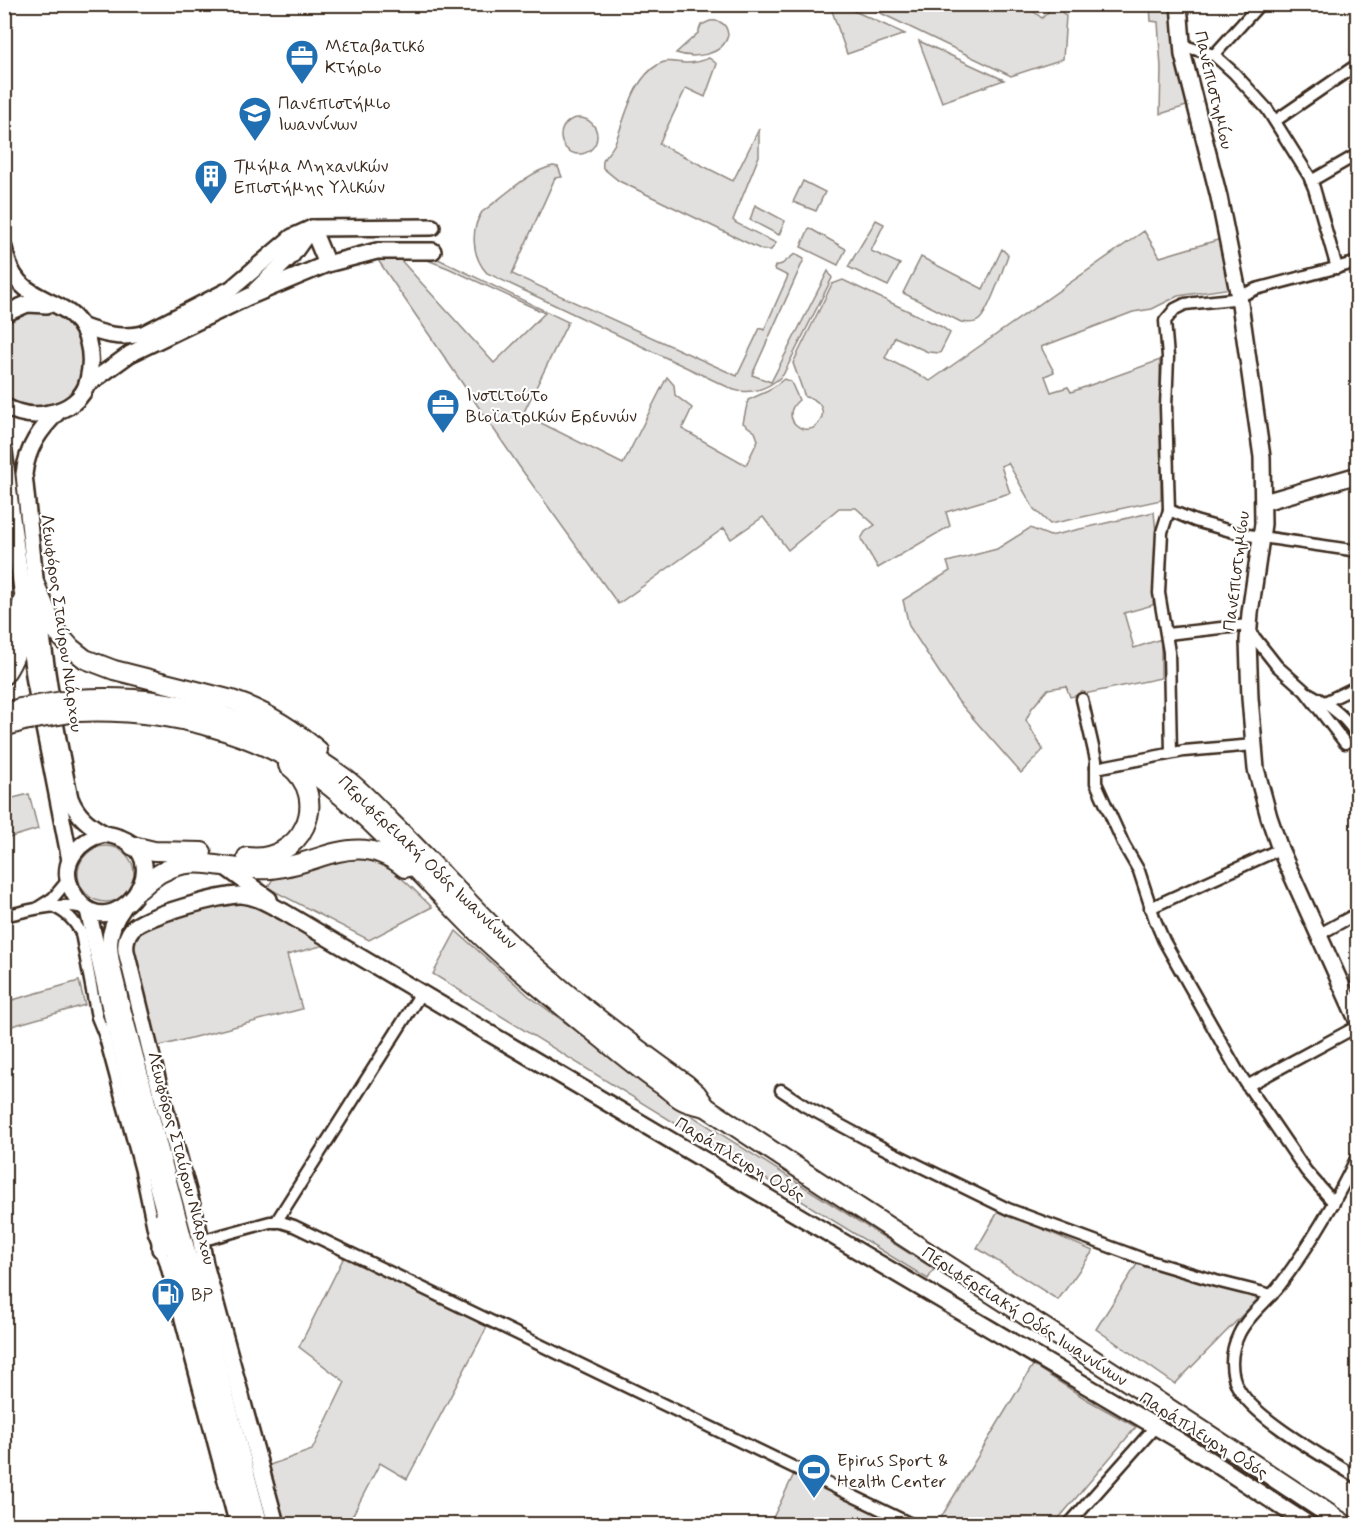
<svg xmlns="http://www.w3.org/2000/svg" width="1362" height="1529" font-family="Mynerve,sans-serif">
<rect width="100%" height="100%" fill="#fff"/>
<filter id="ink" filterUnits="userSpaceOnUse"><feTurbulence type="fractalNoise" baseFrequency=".0167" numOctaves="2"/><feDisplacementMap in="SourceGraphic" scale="12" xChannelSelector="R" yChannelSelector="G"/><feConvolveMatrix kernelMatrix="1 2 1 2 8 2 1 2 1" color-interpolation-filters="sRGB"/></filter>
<g filter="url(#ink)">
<!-- green -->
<g fill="#e2e0de" stroke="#8e857e" stroke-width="1.5">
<polygon points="830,5 841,5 905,34 847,54"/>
<polygon points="864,5 1025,5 1042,18 1055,5 1066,16 1063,59 1011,76"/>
<polygon points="1150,5 1174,5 1175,53 1190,105 1160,114 1161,68 1158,22 1151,21"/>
<path d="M710 21C721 20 727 25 728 35 723 56 694 59 676 53L698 33 701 25Z"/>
<polygon points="919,41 1004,80 942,102"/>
<path d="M709 58 717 64 705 97 686 88 659 144 733 181 759 129V156L733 220 736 223 776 243 771 250H762L619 181 603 168C601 156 609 155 614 145 626 119 631 80 659 64 668 59 676 63 686 63 694 63 702 61 709 58Z"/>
<circle cx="579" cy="136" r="18"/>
<path d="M553 166 558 167 562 177 555 178 512 274 737 376 760 328 764 330 788 276 774 269 775 266 782 264 795 254 804 259 752 375 771 382 828 271 832 278 783 375C769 388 753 395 734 390L487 273C472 257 470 230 482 212 503 197 529 171 553 166Z"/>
<polygon points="803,181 825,192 816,211 793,202"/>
<polygon points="755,205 785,221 779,235 750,220"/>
<polygon points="876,220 884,224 871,251 900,264 888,286 848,267"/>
<polygon points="809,228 846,249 838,265 801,247"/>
<path d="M1144 231 1160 257 1221 239 1232 288 1178 296 1152 309 1133 312 1041 347 1054 372 1045 376 1051 392 1068 387 1071 392 1160 360 1161 500 1050 524 1034 509 1008 463 1001 466 1010 493 946 512 950 526 878 568 861 539 865 532 875 525 856 508H839L788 550 763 517 731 539 724 528 618 604 519 466 378 260 398 257 494 363 545 313 448 268 417 256 434 257 568 322 523 414 623 464 667 377 674 385 675 395 692 408 682 429 746 465 758 440 755 432 743 423 748 400 768 391 784 379 791 382 799 400C776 419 809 442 820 421 823 417 823 411 821 407 818 400 812 398 805 397L793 363 832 284 843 280 942 327 950 333 940 353 928 352 895 337 885 358 930 381Z"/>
<path d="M1002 249 1008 255C1003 269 989 312 979 320 974 324 967 323 961 322L903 293 921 257 983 289Z"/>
<path d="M22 311C31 311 42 310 50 312 61 315 69 322 76 331 80 337 81 341 82 348 92 395 42 425 5 396L4 321Z"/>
<polygon points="1154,512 1157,543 1153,605 1124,613 1134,648 1161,639 1161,678 1070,697 1066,686 1048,689 1032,708 1026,720 1043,750 1021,773 958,701 909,626 903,600 950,571 947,562 997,549 1030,528 1050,536"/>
<polygon points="29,794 38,829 5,839 5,800"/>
<circle cx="106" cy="874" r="28"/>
<path d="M359 858C393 863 408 885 432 907L369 940 268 888 272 880 330 863Z"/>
<path d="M234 902 268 909 325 945 287 955 302 1009 156 1047 132 949 136 935C158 919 207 906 234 902Z"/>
<polygon points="456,931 529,996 697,1119 934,1269 928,1279 433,974"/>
<polygon points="79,981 85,1005 5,1028 5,984 9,1001"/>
<polygon points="999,1210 1093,1251 1058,1300 977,1248"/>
<polygon points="345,1255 488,1325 407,1479 380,1463 348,1524 284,1524 267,1466 312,1450 345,1382 299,1347"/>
<polygon points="1137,1264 1260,1297 1175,1384 1096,1329"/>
<polygon points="1033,1365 1086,1399 1136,1427 1054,1524 937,1524"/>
<polygon points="794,1474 898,1524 770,1524"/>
</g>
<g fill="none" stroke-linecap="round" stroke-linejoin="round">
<defs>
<g id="street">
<polyline points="1181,45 1214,55 1260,4"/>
<polyline points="1214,55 1234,73 1267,109 1309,176 1314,188 1337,268"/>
<polyline points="1275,121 1358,64"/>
<polyline points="1311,181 1358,154"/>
<polyline points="1169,510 1195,521 1241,534 1358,551"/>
<polyline points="1248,633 1255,638 1277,666 1305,691 1345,743"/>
<polyline points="1167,634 1248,625"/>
<path d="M1308 693C1327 703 1348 718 1358 738"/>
<polyline points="1082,699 1096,760 1096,783 1124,845 1139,871 1155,920 1164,941 1237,1070 1306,1171 1334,1203"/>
<polyline points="1325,702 1358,686"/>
<polyline points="1171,753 1169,652 1159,593 1162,532 1169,510 1166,407 1168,357 1165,321 1175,309 1185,304 1233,299 1256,289 1358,262"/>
<polyline points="1096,768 1184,751 1254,745"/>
<polyline points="39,907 53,898 68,880"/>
<path d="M54 907C67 913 74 920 81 933L97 1017 104 1034 141 1171 154 1233 165 1261 235 1524"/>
<polyline points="1150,908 1280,849"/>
<path d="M4 916C31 910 60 901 87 909"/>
<polyline points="1318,935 1358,913"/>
<polyline points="1247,1086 1358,1026"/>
<polyline points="781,1090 805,1106 881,1147 1008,1209 1146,1260 1216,1281 1272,1295"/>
<path d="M1358 1155C1336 1201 1311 1244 1280 1285 1268 1301 1248 1315 1239 1334 1230 1352 1229 1374 1240 1391 1260 1422 1325 1457 1358 1478"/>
<polyline points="276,1222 421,993"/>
<polyline points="200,1241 270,1222 281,1222 294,1226 911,1524"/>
<polyline points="1069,1524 1155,1427"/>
</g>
<g id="secondary">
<polyline points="1179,4 1183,55 1219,197 1239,297 1262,457 1263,524 1250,613 1248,641 1250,698 1256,769 1269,817 1280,849 1358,1022"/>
<polyline points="312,228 327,264"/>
<path d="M4 248C7 260 10 272 19 282 32 296 49 300 65 310 89 325 94 355 88 380 84 399 67 410 49 413 34 417 18 414 4 406"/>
<polyline points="256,290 292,255 310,230"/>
<polyline points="4,314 27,304 47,305"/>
<path d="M81 326C102 334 120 339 143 334L231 289 292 237 312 228 432 227"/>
<polyline points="87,385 130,354 248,297 327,264 377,251 433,251"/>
<path d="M59 411C40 429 27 448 24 474 35 583 46 692 70 798 77 816 89 825 105 834"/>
<polyline points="4,451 13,526 35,682 70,860"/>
<polyline points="1264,502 1358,475"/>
<path d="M105 834C196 849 105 964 71 888 59 862 80 839 105 834Z"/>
<polyline points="225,867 269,899"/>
<path d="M123 908C99 940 113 963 120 999L260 1524"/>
<polyline points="88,910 112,1017 247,1524"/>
<polyline points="160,1249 160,1221"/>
<path d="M276 1524 205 1264 199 1231 158 1082 126 951C125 943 127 935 132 929 144 916 223 894 241 895 257 896 270 905 284 912L1180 1441 1308 1524"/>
</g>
<g id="highway">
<path d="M34 582 54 629 71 648 85 659 114 670 232 700C265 711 292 728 318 750"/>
<path d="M4 675C13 662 19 649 19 634 20 622 19 612 23 600"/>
<path d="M75 699C174 692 267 720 346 779 363 792 377 808 392 823 427 857 459 893 493 927 552 985 619 1036 686 1084L697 1094 706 1107"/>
<polyline points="4,712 21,708"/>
<path d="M77 712C165 708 263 731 332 788 386 832 430 886 480 935 514 968 553 998 590 1029 614 1048 637 1068 662 1085 669 1090 676 1097 684 1101 690 1104 699 1105 706 1107 917 1248 1133 1382 1344 1524"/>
<polyline points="4,727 24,721"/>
<polyline points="133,846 154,851 202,852"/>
<path d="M247 857C301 864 333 799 288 765"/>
<path d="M140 889C186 844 216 873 270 869 321 865 356 828 405 868"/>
</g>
</defs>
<!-- street casing -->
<use href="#street" stroke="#3b2a1e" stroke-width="15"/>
<!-- secondary casing -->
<use href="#secondary" stroke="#3b2a1e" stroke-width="20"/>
<!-- highway casing -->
<use href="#highway" stroke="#3b2a1e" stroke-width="22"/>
<!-- street -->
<use href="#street" stroke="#fff" stroke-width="10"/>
<!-- secondary -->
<use href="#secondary" stroke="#fff" stroke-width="15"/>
<!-- highway -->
<use href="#highway" stroke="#fff" stroke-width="18"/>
<defs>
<g id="highway-bridge">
<polyline points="21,708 75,699"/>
<polyline points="24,721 77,712"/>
</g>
</defs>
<!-- highway-bridge casing -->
<use href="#highway-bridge" stroke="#3b2a1e" stroke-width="22" stroke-linecap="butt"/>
<!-- highway-bridge -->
<use href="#highway-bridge" stroke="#fff" stroke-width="18"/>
</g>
</g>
<!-- icons -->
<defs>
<symbol id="office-pin" viewBox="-11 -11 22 30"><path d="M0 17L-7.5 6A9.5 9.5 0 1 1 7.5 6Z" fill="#1f6fb2" stroke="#fff"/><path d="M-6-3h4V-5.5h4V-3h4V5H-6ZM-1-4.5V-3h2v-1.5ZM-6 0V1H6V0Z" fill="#fff"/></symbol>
<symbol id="university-pin" viewBox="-11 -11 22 30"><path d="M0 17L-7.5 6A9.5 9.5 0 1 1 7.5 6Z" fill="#1f6fb2" stroke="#fff"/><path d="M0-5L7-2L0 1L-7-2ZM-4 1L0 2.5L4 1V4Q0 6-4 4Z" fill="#fff"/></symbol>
<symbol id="building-pin" viewBox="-11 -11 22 30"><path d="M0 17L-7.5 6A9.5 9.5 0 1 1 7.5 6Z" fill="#1f6fb2" stroke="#fff"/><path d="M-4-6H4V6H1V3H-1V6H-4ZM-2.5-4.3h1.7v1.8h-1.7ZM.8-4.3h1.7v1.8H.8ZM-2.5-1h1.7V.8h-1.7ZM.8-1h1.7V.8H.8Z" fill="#fff"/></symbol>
<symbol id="fuel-pin" viewBox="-11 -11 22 30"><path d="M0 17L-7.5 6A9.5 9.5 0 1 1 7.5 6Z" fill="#1f6fb2" stroke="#fff"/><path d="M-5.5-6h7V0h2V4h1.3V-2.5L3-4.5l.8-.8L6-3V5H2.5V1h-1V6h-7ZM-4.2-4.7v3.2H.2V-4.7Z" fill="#fff"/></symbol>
<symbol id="stadium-pin" viewBox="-11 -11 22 30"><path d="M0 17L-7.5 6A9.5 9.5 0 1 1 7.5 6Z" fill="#1f6fb2" stroke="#fff"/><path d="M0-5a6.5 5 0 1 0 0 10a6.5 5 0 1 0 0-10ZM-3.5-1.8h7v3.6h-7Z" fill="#fff"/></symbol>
</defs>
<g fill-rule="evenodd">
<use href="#office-pin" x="283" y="37" width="38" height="52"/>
<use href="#university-pin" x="236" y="94" width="38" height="52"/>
<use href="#building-pin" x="192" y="157" width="38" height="52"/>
<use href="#office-pin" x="424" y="386" width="38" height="52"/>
<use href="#fuel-pin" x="149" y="1275" width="38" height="52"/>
<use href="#stadium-pin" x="795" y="1451" width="38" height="52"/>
</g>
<g text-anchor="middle" stroke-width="4.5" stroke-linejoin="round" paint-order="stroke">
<!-- poi labels -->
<g font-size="18" fill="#3b2a1e" stroke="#fff" text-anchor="start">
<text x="325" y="52">Μεταβατικό<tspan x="325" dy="21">Κτήριο</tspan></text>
<text x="278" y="109">Πανεπιστήμιο<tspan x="278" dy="21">Ιωαννίνων</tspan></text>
<text x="234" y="172">Τμήμα Μηχανικών<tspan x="234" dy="21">Επιστήμης Υλικών</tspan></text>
<text x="466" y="401">Ινστιτούτο<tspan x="466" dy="21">Βιοϊατρικών Ερευνών</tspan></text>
<text x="191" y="1300">BP</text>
<text x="837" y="1466">Epirus Sport &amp;<tspan x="837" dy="21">Health Center</tspan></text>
</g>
<!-- street labels -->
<g font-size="18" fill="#3b2a1e" stroke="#fff">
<text transform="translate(1214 90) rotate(77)" y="6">Πανεπιστημίου</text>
<text transform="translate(1236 571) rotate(-83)" y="6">Πανεπιστημίου</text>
<text transform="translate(62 623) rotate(82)" y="6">Λεωφόρος Σταύρου Νιάρχου</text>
<text transform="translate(428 862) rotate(44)" y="6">Περιφερειακή Οδός Ιωαννίνων</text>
<text transform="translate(182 1158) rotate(75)" y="6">Λεωφόρος Σταύρου Νιάρχου</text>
<text transform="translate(740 1159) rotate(31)" y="6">Παράπλευρη Οδός</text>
<text transform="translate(1025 1316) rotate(33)" y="6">Περιφερειακή Οδός Ιωαννίνων</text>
<text transform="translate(1204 1435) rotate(32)" y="6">Παράπλευρη Οδός</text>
</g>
</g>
<!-- margin -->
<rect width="1362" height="1529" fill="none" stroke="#fff" stroke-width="24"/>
<rect x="12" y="12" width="1338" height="1505" fill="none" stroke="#3b2a1e" stroke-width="2" filter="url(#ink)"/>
</svg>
